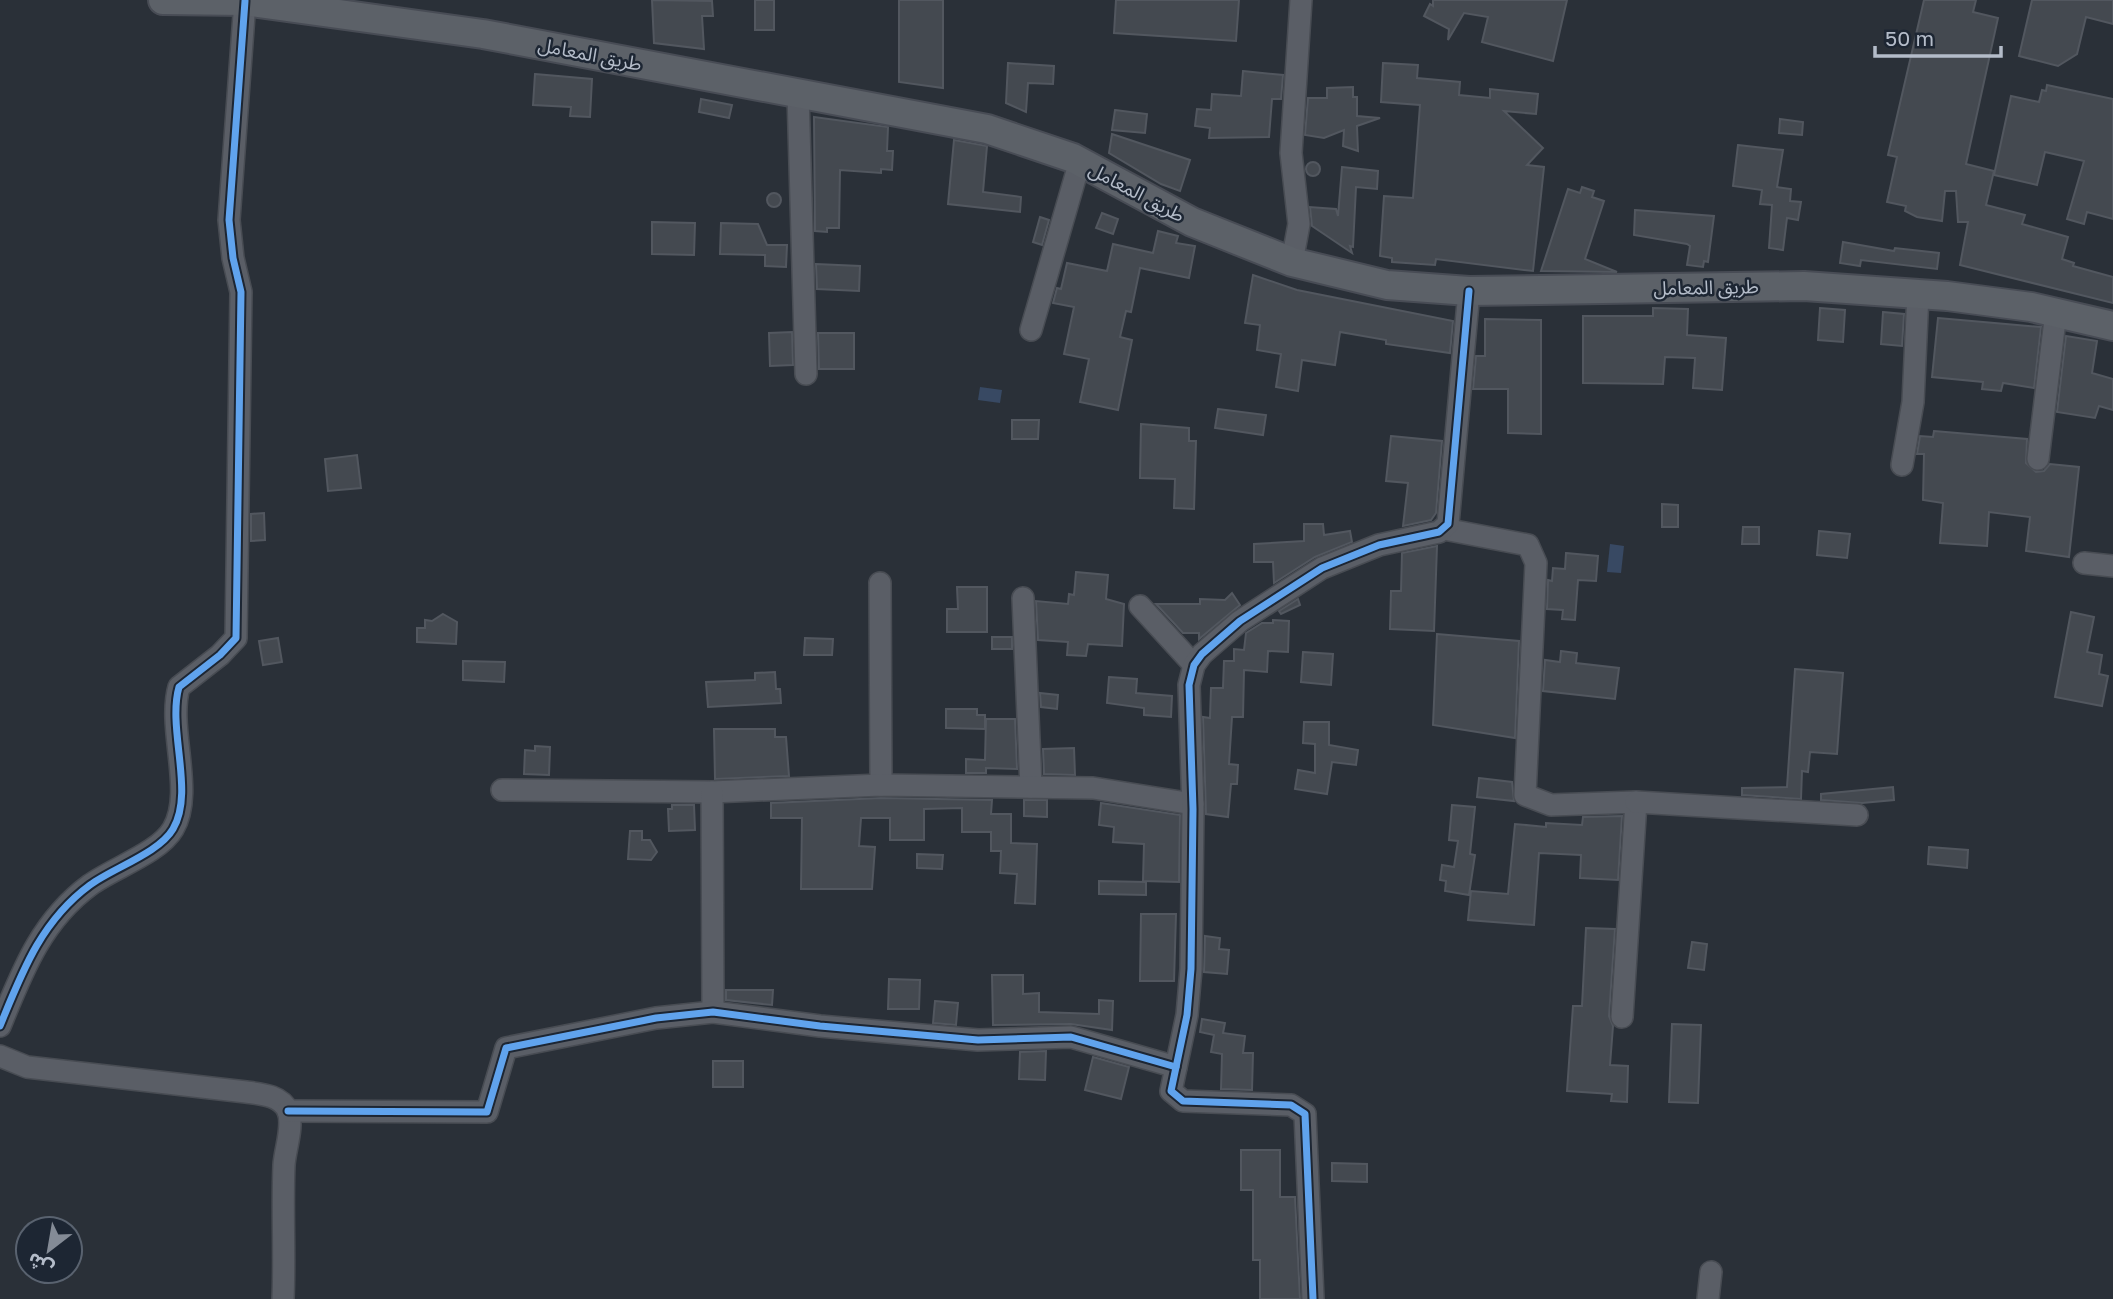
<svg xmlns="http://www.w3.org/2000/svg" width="2113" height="1299" font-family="'Golos Text','Noto Sans Arabic',sans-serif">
<rect width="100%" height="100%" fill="#2a3038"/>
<!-- water -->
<g fill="#384963">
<polygon points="980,387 1002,390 1000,403 978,400"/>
<polygon points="1610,544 1624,546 1621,573 1607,572"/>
</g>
<!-- building -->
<g fill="#444950" stroke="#52575f" stroke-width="2">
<polygon points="652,0 712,1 713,16 702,16 704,49 654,43"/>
<rect x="755" y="0" width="19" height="30"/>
<polygon points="899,0 943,0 943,88 899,82"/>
<polygon points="1116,0 1239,0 1236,41 1114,33"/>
<polygon points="1433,0 1567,0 1553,61 1482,42 1488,17 1464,13 1448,40 1449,29 1424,16 1430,4 1433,6"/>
<polygon points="1924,0 1976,0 1973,12 1998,18 1966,164 1994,171 1986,205 2025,215 2022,224 2068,237 2062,259 2074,263 2073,266 2113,277 2113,303 1960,265 1968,222 1958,222 1956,191 1945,191 1942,221 1917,217 1905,211 1906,206 1887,202 1897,157 1888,155"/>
<polygon points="2032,0 2113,0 2113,24 2086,17 2077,54 2058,66 2019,56"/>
<polygon points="1008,63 1054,66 1053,84 1028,83 1026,112 1006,103"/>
<polygon points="1383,63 1418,65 1417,78 1460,82 1459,95 1490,98 1490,89 1538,94 1536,114 1504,111 1543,148 1527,165 1544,167 1533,271 1436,259 1435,265 1392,262 1392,258 1380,256 1384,196 1413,198 1420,105 1381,102"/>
<polygon points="1243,71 1283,75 1281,99 1272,99 1269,137 1209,138 1210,128 1195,126 1197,109 1211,110 1212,94 1241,96"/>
<polygon points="535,74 592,79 590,117 570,116 571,107 533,105"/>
<polygon points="2047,85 2113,99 2113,219 2087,212 2084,224 2067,219 2084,161 2045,152 2037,185 1994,175 2011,96 2039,102 2042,90 2046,91"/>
<polygon points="1353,87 1353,97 1357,97 1357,116 1380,118 1357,126 1358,151 1343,146 1344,130 1324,138 1305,135 1308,98 1327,98 1327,88"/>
<polygon points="701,99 732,105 729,118 699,112"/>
<polygon points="1115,110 1147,114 1145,133 1112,130"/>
<polygon points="814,117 888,127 887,151 893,151 892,170 881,169 881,173 840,170 839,228 827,228 827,232 815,231"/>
<polygon points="1780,119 1803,122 1802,135 1779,133"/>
<polygon points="1112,134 1190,160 1180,191 1161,184 1109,153"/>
<polygon points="954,140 987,146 983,192 1021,197 1020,212 948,204"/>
<polygon points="1738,145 1783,150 1777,187 1791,189 1790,201 1801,202 1798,220 1787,218 1783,250 1769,248 1772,205 1760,204 1762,190 1733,186"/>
<circle cx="1313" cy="169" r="7"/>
<polygon points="1342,167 1378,171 1377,189 1356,187 1353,247 1350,246 1352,253 1312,226 1310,207 1336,209 1338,216"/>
<polygon points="1582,187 1594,191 1592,197 1604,201 1585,259 1617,272 1541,271 1568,189 1580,193"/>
<circle cx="774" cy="200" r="7"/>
<polygon points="1635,210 1714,216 1708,262 1704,261 1703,267 1687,265 1690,246 1687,244 1634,235"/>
<polygon points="1102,213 1118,219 1113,234 1096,228"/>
<polygon points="1040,217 1049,220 1042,245 1033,242"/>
<polygon points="652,222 695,223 694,255 652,254"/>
<polygon points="721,223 758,224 767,245 787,245 786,267 765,266 765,255 720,254"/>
<polygon points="1158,231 1178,236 1176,243 1195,246 1189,278 1140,268 1131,312 1126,311 1120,337 1132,340 1118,410 1080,402 1089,359 1064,354 1074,307 1053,303 1057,288 1061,289 1067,263 1107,271 1113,244 1153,253"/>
<polygon points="1843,242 1894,251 1895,248 1939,253 1937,269 1861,260 1860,266 1840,263"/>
<polygon points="816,264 860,266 859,291 817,289"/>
<polygon points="1253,275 1297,290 1453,321 1450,353 1386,344 1386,340 1340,332 1335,365 1302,360 1298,391 1276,387 1281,354 1257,350 1260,325 1245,323"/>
<polygon points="1653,308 1688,309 1687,335 1726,338 1722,390 1693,388 1695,358 1665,357 1663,384 1583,383 1583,316 1653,316"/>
<polygon points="1820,308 1845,310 1843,342 1818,340"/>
<polygon points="1883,312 1904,314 1902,346 1881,344"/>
<polygon points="1938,318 2041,327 2034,388 2003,383 2001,391 1982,389 1983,382 1932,377"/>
<polygon points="1485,319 1541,320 1541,434 1508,433 1508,389 1473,389 1476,356 1485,356"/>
<polygon points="792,332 793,365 770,366 769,333"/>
<polygon points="818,333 854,333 854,369 819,369"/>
<polygon points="2066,336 2097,341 2092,373 2113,379 2113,410 2099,406 2095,418 2057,412"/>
<polygon points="1218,409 1266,415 1263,435 1215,428"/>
<polygon points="1012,420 1039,420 1038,439 1012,439"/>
<polygon points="1141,424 1189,428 1189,441 1196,441 1194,509 1174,508 1175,479 1140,478"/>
<polygon points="1934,431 2027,439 2026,463 2036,472 2044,471 2050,464 2079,467 2069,557 2026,551 2030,517 1989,512 1987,546 1940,543 1943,503 1923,500 1924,454 1917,454 1920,436 1933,437"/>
<polygon points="1391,436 1442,441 1436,513 1431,520 1403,526 1408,483 1386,481"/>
<polygon points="357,455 361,488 328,491 325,459"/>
<polygon points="1662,504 1678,505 1678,527 1662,527"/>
<polygon points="264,513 265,540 251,541 251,514"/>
<polygon points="1304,524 1323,524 1324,535 1350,531 1352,542 1315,557 1274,583 1273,562 1254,562 1254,544 1304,541"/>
<polygon points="1743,527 1759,527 1759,544 1742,544"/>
<polygon points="1819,531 1850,534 1847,558 1817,555"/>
<polygon points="1437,546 1434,631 1390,629 1391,591 1401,591 1402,553"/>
<polygon points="1566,553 1598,556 1596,581 1578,580 1575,620 1562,619 1563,610 1547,609 1548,580 1552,581 1553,568 1565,569"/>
<polygon points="1076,572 1108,575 1106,599 1124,604 1122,646 1088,644 1086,656 1067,655 1068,642 1038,640 1036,601 1068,604 1069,594 1074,595"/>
<polygon points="957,587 987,587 987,632 947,632 947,609 958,609"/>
<polygon points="1232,593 1240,605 1199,639 1199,633 1183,633 1156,604 1200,604 1200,599 1225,600"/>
<polygon points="1298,599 1300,605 1281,614 1279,611"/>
<polygon points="2071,612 2094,617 2087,652 2102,655 2099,674 2108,676 2102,706 2055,697"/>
<polygon points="443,614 457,622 456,644 417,642 417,628 425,628 425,620 432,621"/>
<polygon points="1273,620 1289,621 1288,652 1268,651 1267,672 1244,670 1243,717 1232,717 1229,764 1238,765 1237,784 1231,784 1228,817 1206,814 1203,717 1210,718 1211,688 1223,688 1224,661 1234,661 1234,649 1244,650 1246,633 1262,623 1273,623"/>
<polygon points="1437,634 1519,641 1515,738 1433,725"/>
<rect x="992" y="637" width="20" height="12"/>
<polygon points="278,638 282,662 263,665 259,641"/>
<polygon points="805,638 833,639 832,655 804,655"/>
<polygon points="1561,651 1577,653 1576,663 1619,668 1615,699 1543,691 1545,660 1560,662"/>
<polygon points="1303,652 1333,654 1331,685 1301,682"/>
<polygon points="463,661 505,662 504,682 463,680"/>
<polygon points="1795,669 1843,673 1837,754 1810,752 1808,772 1802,771 1801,799 1742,795 1742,788 1787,787"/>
<polygon points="775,672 776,689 780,689 781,703 708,707 706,682 755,680 755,673"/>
<polygon points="1109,677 1137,679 1136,693 1172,696 1171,717 1144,715 1144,708 1107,703"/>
<polygon points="1040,693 1058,695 1057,709 1041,707"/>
<polygon points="946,709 977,709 977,715 985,715 985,729 946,728"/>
<polygon points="986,719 1015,719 1017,769 986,768 986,773 966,773 966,759 985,760"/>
<polygon points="1304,722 1329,722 1329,745 1358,750 1356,765 1332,762 1327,794 1295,789 1298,770 1315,773 1315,744 1303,743"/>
<polygon points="714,729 775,729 775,737 786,737 789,776 715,779"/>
<polygon points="535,746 550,747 549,775 524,774 525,750 535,751"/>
<polygon points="1074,748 1075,775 1044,774 1043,749"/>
<polygon points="1479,778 1512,782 1514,801 1477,797"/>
<polygon points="1893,787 1894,800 1862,803 1821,800 1821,794"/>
<polygon points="881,798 992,800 991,814 1011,814 1011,843 1037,844 1035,904 1015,903 1017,874 1000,873 1001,851 991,851 991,832 962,832 962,808 924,809 924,840 890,840 890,818 861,818 859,846 875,847 872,889 801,889 802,818 771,818 771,803"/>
<polygon points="1024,800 1047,800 1047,817 1024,816"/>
<polygon points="1101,803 1180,815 1179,882 1143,881 1144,844 1113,842 1114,827 1099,825"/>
<polygon points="672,805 694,805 695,830 669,831 668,809 672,809"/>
<polygon points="1452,805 1475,807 1470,854 1475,855 1469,895 1445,891 1446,881 1440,880 1442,865 1454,867 1458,841 1449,840"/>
<polygon points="1622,816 1618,880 1580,878 1581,855 1539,853 1534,925 1468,920 1471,891 1508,894 1515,824 1546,827 1546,823 1582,825 1583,817"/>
<polygon points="630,831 642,831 642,840 650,840 657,852 651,860 628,859"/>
<polygon points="1929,847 1968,850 1967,868 1928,864"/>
<polygon points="917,854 943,855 942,869 917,868"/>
<polygon points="1099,881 1146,882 1146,895 1099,894"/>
<polygon points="1141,914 1176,914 1174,981 1140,981"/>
<polygon points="1586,928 1615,929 1609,1016 1613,1026 1610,1065 1628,1066 1627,1102 1611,1101 1612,1094 1567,1091 1573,1006 1582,1006"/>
<polygon points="1205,936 1220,938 1219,949 1229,950 1227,974 1204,972"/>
<polygon points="1692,942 1707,944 1704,970 1688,968"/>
<polygon points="992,975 1023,975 1023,994 1039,993 1039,1012 1099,1014 1099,1000 1113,1001 1112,1030 1071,1024 993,1025"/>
<polygon points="889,979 920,980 919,1009 888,1009"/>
<polygon points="726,990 773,990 772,1005 726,1000"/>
<polygon points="935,1001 958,1003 956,1025 933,1023"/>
<polygon points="1202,1019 1225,1023 1223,1033 1245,1036 1243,1053 1253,1053 1252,1090 1221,1089 1222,1054 1211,1052 1214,1035 1200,1032"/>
<polygon points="1672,1024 1701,1025 1698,1103 1669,1102"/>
<polygon points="1046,1051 1045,1080 1019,1079 1020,1052"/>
<polygon points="1093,1057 1129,1067 1121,1099 1085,1090"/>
<rect x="713" y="1061" width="30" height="26"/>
<polygon points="1241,1150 1280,1150 1280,1197 1295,1197 1300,1299 1260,1299 1260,1260 1253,1260 1253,1190 1241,1190"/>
<polygon points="1332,1163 1367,1164 1367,1182 1332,1181"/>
</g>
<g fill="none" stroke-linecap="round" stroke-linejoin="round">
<defs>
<g id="minor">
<polyline points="798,94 806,374"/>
<polyline points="1292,262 1299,224 1291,153 1301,0"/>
<polyline points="1031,330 1080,161"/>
<polyline points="2038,459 2056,312"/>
<polyline points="1902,465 1913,402 1918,294"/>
<polyline points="1444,529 1528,545 1536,563 1525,795 1551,805 1636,802 1622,1017"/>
<polyline points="2084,563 2113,566"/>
<polyline points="880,583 881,785"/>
<polyline points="1023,598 1031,787"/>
<polyline points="1140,606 1194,665"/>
<polyline points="502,790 712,792 881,785 1093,788 1193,804"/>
<polyline points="712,792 713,1012"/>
<polyline points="1636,802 1857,815"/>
<path d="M0 1026C22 972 41 921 90 885 113 868 159 853 173 829 195 792 167 729 179 687L220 655 236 638 241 292 233 258 229 220 245 1"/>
<path d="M0 1056 27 1067 246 1092C261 1094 281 1095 288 1111 294 1126 285 1149 284 1165 282 1209 285 1254 283 1299"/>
<polyline points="288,1111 487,1112 506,1048 656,1018 713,1012 820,1026 978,1040 1071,1037 1176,1067"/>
<polyline points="1313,1299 1305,1114 1291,1105 1183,1101 1171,1091 1187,1015 1191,969 1193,809 1189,685 1194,665 1202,654 1240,621 1322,568 1379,545 1439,532 1448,524 1469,291"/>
<polyline points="1708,1299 1711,1272"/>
</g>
<polyline id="major" points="163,0 245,1 483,34 987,129 1073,158 1192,222 1292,262 1387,285 1469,291 1804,286 1947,296 2031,307 2113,326"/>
</defs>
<!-- minor casing -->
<use href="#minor" stroke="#484c53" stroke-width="24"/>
<!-- major casing -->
<use href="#major" stroke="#484c55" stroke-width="32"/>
<!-- minor -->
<use href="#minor" stroke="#5a5e66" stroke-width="21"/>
<!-- major -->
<use href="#major" stroke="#5c6168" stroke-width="28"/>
<defs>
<g id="cycleway">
<path d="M0 1026C22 972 41 921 90 885 113 868 159 853 173 829 195 792 167 729 179 687L220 655 236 638 241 292 233 258 229 220 245 1"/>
<polyline points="288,1111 487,1112 506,1048 656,1018 713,1012 820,1026 978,1040 1071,1037 1176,1067"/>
<polyline points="1313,1299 1305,1114 1291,1105 1183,1101 1171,1091 1187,1015 1191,969 1193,809 1189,685 1194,665 1202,654 1240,621 1322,568 1379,545 1439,532 1448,524 1469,291"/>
</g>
</defs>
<!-- cycleway casing -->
<use href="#cycleway" stroke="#1d2633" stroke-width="11"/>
<!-- cycleway -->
<use href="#cycleway" stroke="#60a3ed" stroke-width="7"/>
</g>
<g text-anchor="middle" stroke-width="5" stroke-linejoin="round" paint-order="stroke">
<!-- street labels -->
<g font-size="19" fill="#b4bcc9" stroke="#1d2633">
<text transform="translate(590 54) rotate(11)" y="7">طريق المعامل</text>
<text transform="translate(1137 192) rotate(28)" y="7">طريق المعامل</text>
<text transform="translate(1706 287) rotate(-1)" y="7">طريق المعامل</text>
</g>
</g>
<!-- north arrow -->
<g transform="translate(49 1250) rotate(211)"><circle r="33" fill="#1d2633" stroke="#59626f" stroke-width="2"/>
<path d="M0-5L12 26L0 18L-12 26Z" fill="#848b96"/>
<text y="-10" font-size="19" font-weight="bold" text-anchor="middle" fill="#b4bcc9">ش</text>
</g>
<!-- scale -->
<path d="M1875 46v10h126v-10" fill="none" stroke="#b4bcc9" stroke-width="3.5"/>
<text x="1885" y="46" font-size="21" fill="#b4bcc9" stroke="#1d2633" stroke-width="5" paint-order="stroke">50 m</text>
</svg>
